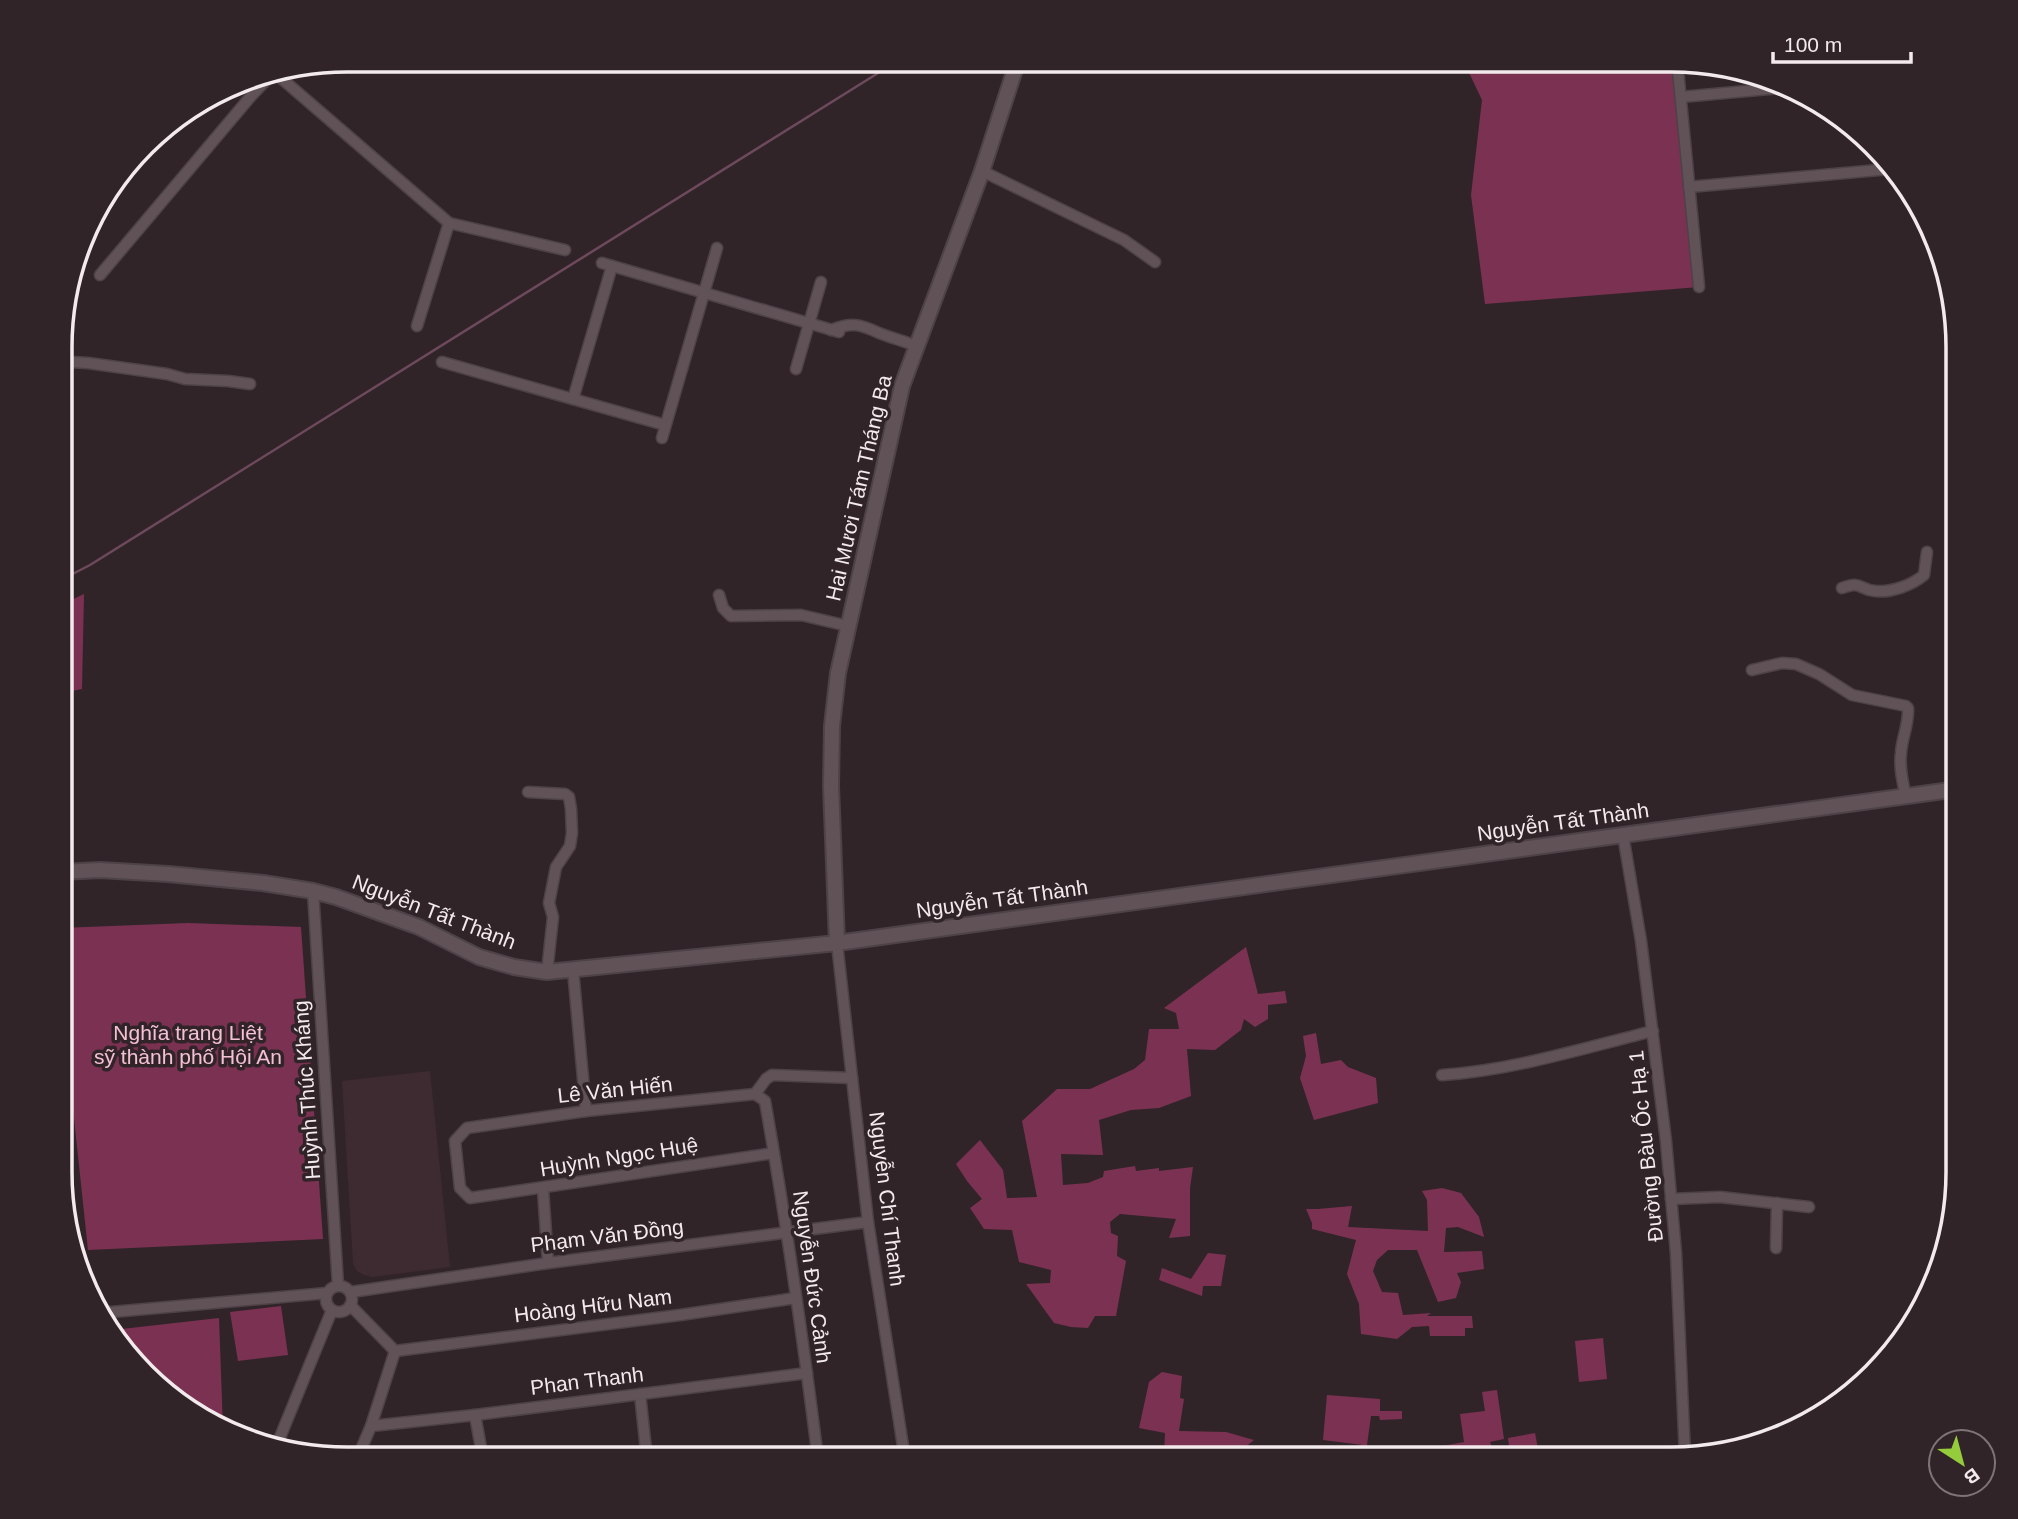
<svg xmlns="http://www.w3.org/2000/svg" width="2018" height="1519" font-family="Arial,sans-serif">
<rect width="100%" height="100%" fill="#312429"/>
<!-- built -->
<polygon fill="#3e2b32" points="430,1071 450,1267 372,1277 364,1275 357,1271 353,1263 342,1081"/>
<!-- green -->
<g fill="#7b3252">
<polygon points="1463,60 1677,60 1699,287 1485,304 1471,195 1482,100"/>
<polygon points="84,594 82,689 72,691 69,703 61,703 61,605"/>
<polygon points="188,923 301,927 323,1239 88,1250 61,996 61,928"/>
<polygon points="1246,947 1258,994 1285,991 1287,1003 1268,1005 1268,1019 1255,1027 1244,1019 1241,1030 1215,1050 1187,1049 1191,1096 1159,1108 1131,1110 1099,1120 1103,1155 1061,1154 1063,1185 1088,1183 1103,1177 1104,1171 1135,1166 1136,1171 1159,1168 1159,1171 1193,1167 1190,1188 1190,1236 1169,1238 1176,1219 1120,1214 1110,1222 1111,1233 1118,1236 1117,1256 1126,1261 1116,1316 1095,1316 1088,1328 1071,1327 1054,1323 1026,1284 1050,1283 1051,1270 1019,1262 1012,1230 984,1229 970,1208 982,1199 967,1181 956,1164 980,1140 1003,1170 1007,1198 1037,1197 1022,1121 1057,1089 1090,1089 1134,1069 1145,1060 1149,1029 1179,1029 1176,1013 1164,1008"/>
<polygon points="1316,1033 1321,1064 1341,1060 1348,1067 1376,1078 1378,1103 1314,1120 1300,1078 1306,1056 1303,1036"/>
<polygon points="1442,1188 1461,1193 1479,1217 1484,1237 1458,1227 1446,1228 1444,1252 1482,1251 1484,1269 1457,1273 1461,1282 1456,1298 1438,1302 1417,1250 1388,1250 1377,1260 1373,1271 1382,1292 1398,1293 1403,1315 1431,1313 1427,1316 1472,1316 1473,1328 1465,1328 1465,1336 1430,1336 1429,1326 1412,1327 1397,1339 1361,1334 1359,1304 1347,1274 1356,1240 1312,1229 1312,1223 1306,1209 1318,1209 1352,1206 1348,1227 1428,1231 1427,1200 1422,1191"/>
<polygon points="1208,1253 1226,1255 1221,1286 1203,1286 1202,1296 1159,1280 1162,1268 1191,1279"/>
<polygon points="281,1306 288,1355 238,1361 230,1312"/>
<polygon points="219,1318 223,1429 158,1388 113,1330"/>
<polygon points="1603,1338 1607,1379 1579,1382 1575,1341"/>
<polygon points="1162,1372 1182,1376 1180,1398 1184,1399 1179,1431 1226,1432 1254,1440 1233,1457 1164,1458 1165,1433 1139,1428 1149,1382"/>
<polygon points="1497,1390 1504,1439 1490,1442 1497,1459 1439,1459 1437,1447 1464,1442 1460,1414 1485,1411 1482,1392"/>
<polygon points="1327,1395 1380,1399 1380,1411 1402,1411 1402,1419 1380,1420 1379,1416 1371,1416 1367,1445 1369,1459 1355,1459 1353,1447 1363,1445 1323,1440"/>
<polygon points="1535,1433 1538,1449 1510,1454 1508,1438"/>
</g>
<g fill="none" stroke-linecap="round" stroke-linejoin="round">
<!-- stream -->
<polyline stroke="#6d4a5b" stroke-width="2.5" points="61,580 90,565 899,60"/>
<defs>
<g id="street">
<polyline points="1677,60 1699,287"/>
<polyline points="274,72 449,223 565,250"/>
<polyline points="1681,97 1791,87"/>
<polyline points="982,171 1124,240 1155,262"/>
<polyline points="1689,187 1890,169"/>
<polyline points="602,263 839,332"/>
<polyline points="100,275 252,95 275,71"/>
<polyline points="417,326 449,223"/>
<path d="M831 330C852 322 860 324 879 333 891 338 905 341 916 346"/>
<polyline points="442,362 665,425"/>
<polyline points="62,366 71,362 88,363 167,374 185,379 228,381 250,384"/>
<polyline points="796,369 821,282"/>
<polyline points="573,399 612,266"/>
<polyline points="662,438 717,248"/>
<path d="M1842 588C1862 580 1859 590 1875 591 1891 593 1912 585 1924 575L1927 552"/>
<polyline points="719,595 723,608 731,616 801,615 848,626"/>
<path d="M1752 670 1782 663 1796 664 1819 674 1852 695 1906 706 1908 708C1909 724 1902 737 1901 753 1899 768 1903 783 1906 798"/>
<polyline points="528,792 565,794 569,797 571,809 572,833 570,846 556,867 549,903 553,917 547,972"/>
<polyline points="1623,835 1641,941 1666,1141 1676,1253 1685,1456"/>
<polyline points="313,891 338,1285"/>
<polyline points="837,943 868,1222 905,1459"/>
<polyline points="573,970 586,1111"/>
<path d="M1442 1075C1514 1070 1584 1048 1653 1031"/>
<polyline points="755,1094 766,1079 772,1075 852,1078"/>
<polyline points="60,1121 72,1237"/>
<path d="M774 1153 470 1198 460 1188 455 1141 467 1128 586 1111 755 1094 765 1101C786 1220 803 1339 818 1459"/>
<polyline points="543,1189 548,1263"/>
<polyline points="1671,1199 1720,1197 1809,1207"/>
<polyline points="1776,1248 1777,1203"/>
<circle cx="339" cy="1299" r="13"/>
<polyline points="351,1292 548,1263 868,1222"/>
<polyline points="351,1306 395,1351"/>
<polyline points="100,1313 327,1293"/>
<polyline points="395,1351 680,1315 796,1298"/>
<polyline points="640,1394 647,1459"/>
<polyline points="475,1415 483,1459"/>
<polyline points="371,1426 475,1415 807,1373"/>
<polyline points="276,1447 332,1310"/>
<polyline points="357,1459 371,1426 395,1351"/>
</g>
<g id="secondary">
<polyline points="61,872 100,870 168,874 263,883 313,891 336,897 419,927 479,957 514,967 547,972 837,943 1958,789"/>
<polyline points="837,943 831,786 832,726 838,673 902,386 982,171 1018,60"/>
</g>
</defs>
<!-- street casing -->
<use href="#street" stroke="#4d4247" stroke-width="13"/>
<!-- secondary casing -->
<use href="#secondary" stroke="#4d4247" stroke-width="18"/>
<!-- street -->
<use href="#street" stroke="#615258" stroke-width="10"/>
<!-- secondary -->
<use href="#secondary" stroke="#615258" stroke-width="14"/>
</g>
<g text-anchor="middle" stroke-width="7" stroke-linejoin="round" paint-order="stroke">
<!-- street labels -->
<g font-size="21" fill="#f3eaed" stroke="#312429">
<text transform="translate(859 488) rotate(-77)" y="7">Hai Mươi Tám Tháng Ba</text>
<text transform="translate(1563 822) rotate(-8)" y="7">Nguyễn Tất Thành</text>
<text transform="translate(1002 899) rotate(-8)" y="7">Nguyễn Tất Thành</text>
<text transform="translate(434 912) rotate(21)" y="7">Nguyễn Tất Thành</text>
<text transform="translate(307 1090) rotate(-94)" y="7">Huỳnh Thúc Kháng</text>
<text transform="translate(615 1090) rotate(-6)" y="7">Lê Văn Hiến</text>
<text transform="translate(1646 1146) rotate(-96)" y="7">Đường Bàu Ốc Hạ 1</text>
<text transform="translate(619 1157) rotate(-9)" y="7">Huỳnh Ngọc Huệ</text>
<text transform="translate(887 1199) rotate(83)" y="7">Nguyễn Chí Thanh</text>
<text transform="translate(607 1236) rotate(-7)" y="7">Phạm Văn Đồng</text>
<text transform="translate(812 1277) rotate(82)" y="7">Nguyễn Đức Cảnh</text>
<text transform="translate(593 1306) rotate(-7)" y="7">Hoàng Hữu Nam</text>
<text transform="translate(587 1381) rotate(-7)" y="7">Phan Thanh</text>
</g>
<!-- park labels -->
<g font-size="21" fill="#f4c0d3" stroke="#312429">
<text x="188" y="1040">Nghĩa trang Liệt<tspan x="188" dy="24">sỹ thành phố Hội An</tspan></text>
</g>
</g>
<!-- crop -->
<path d="M0 0H2018V1519H0ZM347 72H1671A275 275 0 0 1 1946 347V1172A275 275 0 0 1 1671 1447H347A275 275 0 0 1 72 1172V347A275 275 0 0 1 347 72Z" fill="#312429" fill-rule="evenodd"/>
<path fill="none" stroke="#f3eaed" stroke-width="3.5" d="M347 72H1671A275 275 0 0 1 1946 347V1172A275 275 0 0 1 1671 1447H347A275 275 0 0 1 72 1172V347A275 275 0 0 1 347 72Z"/>
<!-- north arrow -->
<g transform="translate(1962 1463) rotate(144)"><circle r="33" fill="#312429" stroke="#7f7377" stroke-width="2"/>
<path d="M0-5L12 26L0 18L-12 26Z" fill="#95cc3b"/>
<text y="-10" font-size="19" font-weight="bold" text-anchor="middle" fill="#f3eaed">B</text>
</g>
<!-- scale -->
<path d="M1773 52v10h138v-10" fill="none" stroke="#f3eaed" stroke-width="3.5"/>
<text x="1784" y="52" font-size="21" fill="#f3eaed" stroke="#312429" stroke-width="5" paint-order="stroke">100 m</text>
</svg>
